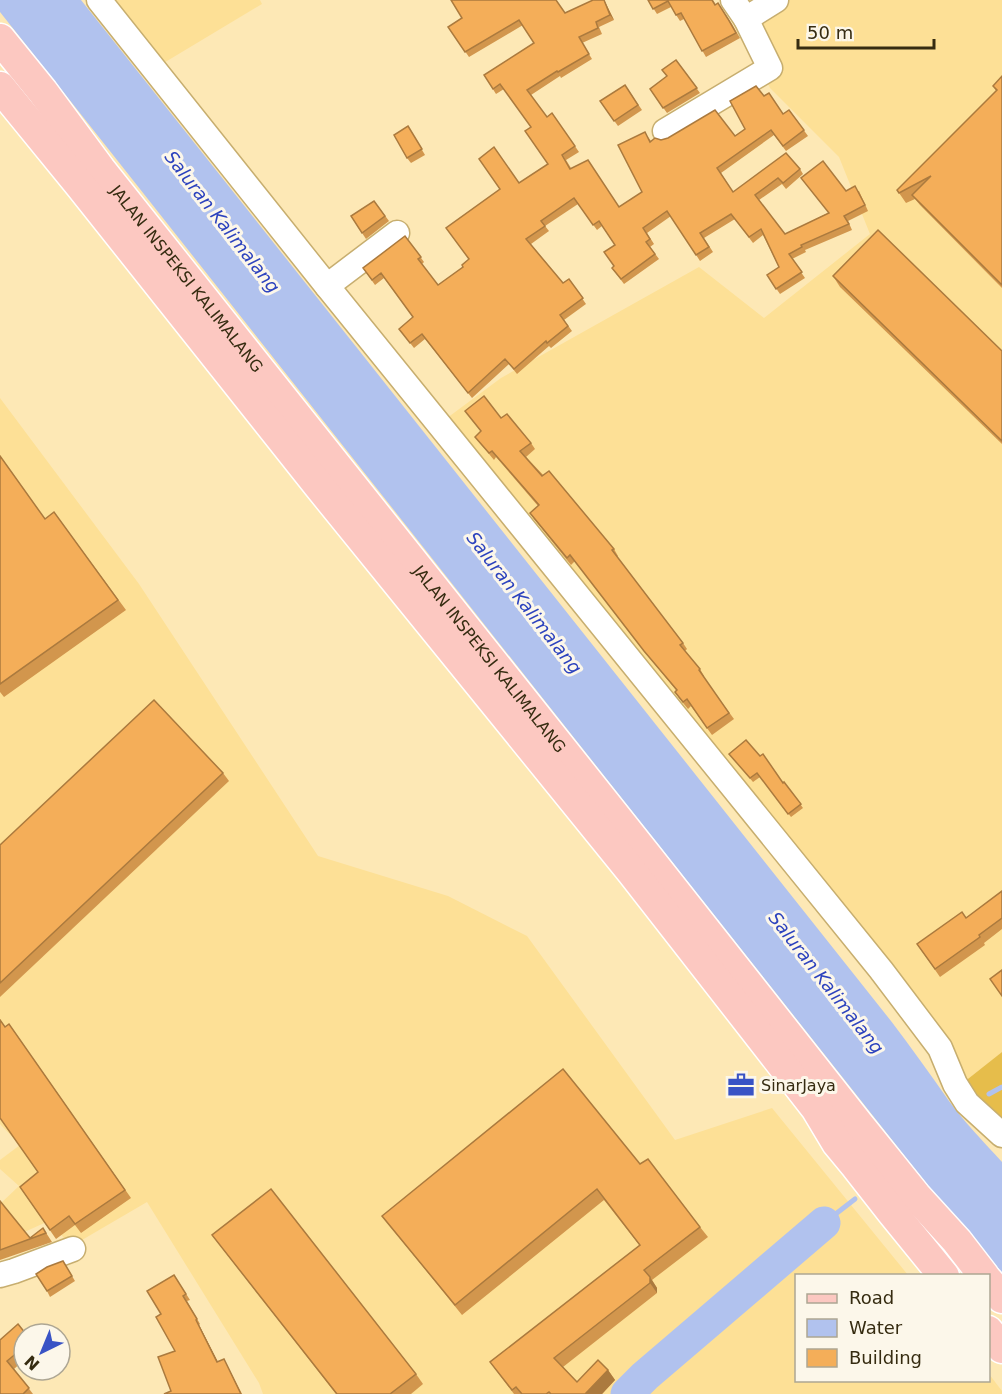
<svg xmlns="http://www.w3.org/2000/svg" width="1002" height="1394" font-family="'DejaVu Sans',sans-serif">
<rect width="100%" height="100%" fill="#fde8b5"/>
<!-- built -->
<g fill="#fde096">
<polygon points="109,0 260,0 262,4 162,64"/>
<polygon points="785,0 1002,0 1002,1052 959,1086 443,421 501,378 699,267 764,318 870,234 839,157 770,88 742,27"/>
<polygon points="0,398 139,584 318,856 448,896 527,936 675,1140 772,1108 908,1275 796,1276 796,1380 988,1380 989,1374 1002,1391 1002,1394 263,1394 259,1383 147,1202 70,1247 51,1220 20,1234 0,1206 0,1204 19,1186 0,1169 0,1160 20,1145 0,1124"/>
</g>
<!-- green -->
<polygon fill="#e6bd4b" points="1002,1052 1002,1128 959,1086"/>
<!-- water -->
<path fill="#b1c2ee" d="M0 0H81L891 1021C911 1047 930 1074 949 1101 965 1123 984 1142 1002 1162V1279L0 12Z"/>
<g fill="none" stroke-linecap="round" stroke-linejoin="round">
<!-- stream -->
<g stroke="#b1c2ee" stroke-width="5">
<polyline points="989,1094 1002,1087"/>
<polyline points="824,1223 855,1199"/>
</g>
<!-- river -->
<polyline stroke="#b1c2ee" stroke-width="33" points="627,1394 645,1376 824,1223"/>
<defs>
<g id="minor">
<polyline points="99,0 327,286 881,970 940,1048 955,1084 967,1103 1002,1135"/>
<polyline points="733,0 746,19 776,0"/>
<polyline points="665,131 770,68 746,19"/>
<polyline points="327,286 397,233"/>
<polyline points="0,1275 14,1271 73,1249"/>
</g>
<g id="major">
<path id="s1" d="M0 39 43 92 100 169 646 855 858 1124 916 1196 957 1241 984 1276"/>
<polyline points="0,87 80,185 319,486 632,872 816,1108 837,1143 856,1166 892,1212 944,1276"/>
<polyline points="988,1281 1002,1298"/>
<polyline points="988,1331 1002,1348"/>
</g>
</defs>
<!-- minor casing -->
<use href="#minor" stroke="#c7ae6f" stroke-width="27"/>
<!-- major casing -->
<use href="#major" stroke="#fff" stroke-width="33"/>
<!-- minor -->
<use href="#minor" stroke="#fff" stroke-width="24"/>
<!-- major -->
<use href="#major" stroke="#fcc8c1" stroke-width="30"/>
</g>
<!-- wall -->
<g fill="#d2964d">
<polygon points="593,0 604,0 614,20 599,27 602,34 582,43 592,59 561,78 560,76 531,95 547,117 552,113 579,152 566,160 571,168 619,207 642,192 648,137 651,141 661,140 735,136 745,129 764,96 783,114 789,110 808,136 786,151 774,135 721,173 733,192 800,169 803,174 786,189 782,184 759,200 785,234 828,213 846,191 859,191 868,211 848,221 852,230 805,250 806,252 792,259 805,278 780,294 767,275 779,267 763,235 753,243 735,219 704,238 713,252 700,261 671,216 647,233 654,244 650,247 659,259 624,284 612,268 614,266 615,245 602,226 597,230 578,204 545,226 549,231 531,244 563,283 569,279 586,304 564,320 572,331 551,348 549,346 517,374 509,364 472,398 425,339 414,348 399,329 413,317 384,278 375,285 363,268 405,236 424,262 422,264 438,285 463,267 469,259 519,183 548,164 531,127 504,89 496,94 484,75 534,43 523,25 469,57 448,27 462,18 565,13"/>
<polygon points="648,0 713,0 716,5 722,9 732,24 740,38 706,57 684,19 680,21 671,7 657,14"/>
<polygon points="676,60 700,93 667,113 650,89 667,76"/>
<polygon points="1002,76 1002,288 920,205 915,199 906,203 897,190 996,91 993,86"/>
<polygon points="625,85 642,110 618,126 600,101"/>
<polygon points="408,126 425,155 411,163 407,158"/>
<polygon points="374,201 389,221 366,239 351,216"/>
<polygon points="833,276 1002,351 1002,444 840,287"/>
<polygon points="501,418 531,443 535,449 526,457 614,549 618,556 617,557 683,643 687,649 685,651 700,669 704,676 703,677 734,719 712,735 691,706 688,709 679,698 675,692 676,690 649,657 575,561 571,565 534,519 530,513 538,506 496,457 494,460 475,437"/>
<polygon points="0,456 45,519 54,512 126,610 4,697 0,692"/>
<polygon points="732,757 783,783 784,782 803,808 791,817 760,777 753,782"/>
<polygon points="223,773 229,781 0,997 0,845"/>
<polygon points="1002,891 1002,929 984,943 985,945 940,977 917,944 966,918"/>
<polygon points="0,1019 5,1027 9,1024 131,1198 81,1233 75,1225 56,1239 20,1187 38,1172 0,1118"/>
<polygon points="640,1164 700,1227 708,1237 652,1280 657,1288 657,1293 563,1367 577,1382 608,1370 615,1380 602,1394 514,1394 490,1362 640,1246 604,1200 462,1315 390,1226 382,1216"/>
<polygon points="0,1201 30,1238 43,1228 52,1242 0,1260"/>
<polygon points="212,1235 416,1374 423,1384 411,1394 336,1394"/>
<polygon points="63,1261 75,1281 50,1297 47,1291"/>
<polygon points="174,1275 190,1300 187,1301 200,1324 199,1325 218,1362 227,1365 242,1394 164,1394 171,1391 175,1351 161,1314"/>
<polygon points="24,1334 24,1360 14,1369 33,1394 0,1394 0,1340"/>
</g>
<!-- shaded-wall -->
<g fill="#ab7a3e">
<polygon points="604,0 614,20 610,15"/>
<polygon points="650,1277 657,1288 657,1293 650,1283"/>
<polygon points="196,1320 199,1325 221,1368 217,1362"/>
<polygon points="608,1370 615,1380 602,1394 587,1394 586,1393"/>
</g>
<!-- building -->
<g fill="#f4ae59" stroke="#ab7a3e" stroke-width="1.5">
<polygon points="451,0 556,0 565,13 593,0 604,0 610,15 596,22 598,28 579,37 589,54 558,72 557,71 527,90 547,117 552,113 575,146 562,155 570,169 588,160 619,207 642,192 618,145 645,132 650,142 655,138 661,140 668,138 715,110 735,136 745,129 730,101 756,86 764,96 769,93 783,114 789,110 804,130 783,146 771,130 717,168 733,192 786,153 800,169 783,183 778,178 755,195 785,234 829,213 801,178 823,161 846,191 855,186 865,205 844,216 849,224 801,245 802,247 789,254 802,272 776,289 767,275 779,267 761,229 749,237 731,214 700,233 709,247 696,255 667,211 643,228 650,239 646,242 655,254 621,279 612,268 614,266 604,252 615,245 599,221 593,225 574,198 541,221 545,226 526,239 563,283 569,279 583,298 560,315 568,326 547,343 546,341 514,369 505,359 468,393 422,334 410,343 399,329 413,317 381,273 372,280 363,268 405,236 421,257 418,259 438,285 463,267 462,265 469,259 446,228 500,189 479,159 494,147 519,183 548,164 525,131 531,127 500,84 493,89 484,75 534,43 519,20 465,52 448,27 462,18"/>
<polygon points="648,0 712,0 715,5 718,3 728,19 736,33 702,51 681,13 676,15 668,1 653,9"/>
<polygon points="676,60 697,88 663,108 650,89 667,76 662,70"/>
<polygon points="1002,76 1002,285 912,195 931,176 899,193 897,190 997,90 993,86"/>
<polygon points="625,85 638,105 614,121 600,101"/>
<polygon points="408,126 422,149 407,158 394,135"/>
<polygon points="374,201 385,216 362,233 351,216"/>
<polygon points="878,230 1002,351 1002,441 833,276"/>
<polygon points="484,396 501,418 507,414 531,443 520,451 542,476 549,471 614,549 612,550 683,643 680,645 700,669 699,670 729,713 707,728 687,699 683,702 675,692 677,690 644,651 570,555 567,558 530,513 539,505 492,451 489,453 475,437 481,431 465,411"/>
<polygon points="0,456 45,519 54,512 118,600 0,684"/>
<polygon points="154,700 223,773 0,983 0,845"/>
<polygon points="746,740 760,756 763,754 783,783 784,782 801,804 788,814 757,773 750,778 729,754"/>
<polygon points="1002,891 1002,918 979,935 980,937 935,969 917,944 962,912 966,918"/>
<polygon points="1002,970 1002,996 990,979"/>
<polygon points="0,1020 5,1027 9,1024 125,1190 75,1224 69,1216 50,1230 20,1187 38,1172 0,1118"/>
<polygon points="563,1069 640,1164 648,1159 700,1227 644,1270 650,1277 650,1283 554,1358 577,1382 598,1360 608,1370 586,1393 588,1394 551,1394 549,1392 546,1394 522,1394 516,1387 512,1390 490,1362 640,1245 597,1189 455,1305 382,1216"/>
<polygon points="271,1189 416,1374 390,1394 337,1394 212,1235"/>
<polygon points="0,1201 30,1238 43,1228 46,1233 0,1250"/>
<polygon points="63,1261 72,1276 47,1291 36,1274 47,1267"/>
<polygon points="174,1275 186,1294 183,1296 197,1319 196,1320 217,1362 224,1359 241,1394 164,1394 171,1391 158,1357 175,1351 156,1317 161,1314 147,1291"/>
<polygon points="18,1324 26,1334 24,1334 24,1347 7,1361 29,1388 23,1394 0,1394 0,1340"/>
</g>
<!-- icons -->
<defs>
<symbol id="office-bare" viewBox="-9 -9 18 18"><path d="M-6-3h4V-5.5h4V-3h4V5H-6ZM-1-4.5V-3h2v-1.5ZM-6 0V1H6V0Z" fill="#3953c5" stroke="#fcf7ea" stroke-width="2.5" paint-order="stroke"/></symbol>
</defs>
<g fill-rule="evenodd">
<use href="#office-bare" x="722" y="1066" width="38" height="38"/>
</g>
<g text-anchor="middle" stroke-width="6" stroke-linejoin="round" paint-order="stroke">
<!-- street labels -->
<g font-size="16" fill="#362c11" stroke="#fcf7ea">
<text dy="6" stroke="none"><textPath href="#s1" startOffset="304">JALAN INSPEKSI KALIMALANG</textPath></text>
<text dy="6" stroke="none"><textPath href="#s1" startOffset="790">JALAN INSPEKSI KALIMALANG</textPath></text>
</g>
<!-- poi labels -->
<g font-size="16" fill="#362c11" stroke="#fcf7ea" text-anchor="start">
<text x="761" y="1091">SinarJaya</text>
</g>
<!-- water labels -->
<g font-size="18" font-style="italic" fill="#2d43be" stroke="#fcf7ea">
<text transform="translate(222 222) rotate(52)" y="6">Saluran Kalimalang</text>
<text transform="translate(524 603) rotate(52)" y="6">Saluran Kalimalang</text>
<text transform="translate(826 983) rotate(52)" y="6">Saluran Kalimalang</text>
</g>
</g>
<!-- legend -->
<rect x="795" y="1274" width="195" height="108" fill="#fcf7ea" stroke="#ada693" stroke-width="1.5"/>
<rect x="807" y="1294" width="30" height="9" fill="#fcc8c1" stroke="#ada693" stroke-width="1.5"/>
<text x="849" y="1304" font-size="18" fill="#362c11">Road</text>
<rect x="807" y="1319" width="30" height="18" fill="#b1c2ee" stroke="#ada693" stroke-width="1.5"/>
<text x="849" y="1334" font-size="18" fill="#362c11">Water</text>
<rect x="807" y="1349" width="30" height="18" fill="#f4ae59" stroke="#ada693" stroke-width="1.5"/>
<text x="849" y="1364" font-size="18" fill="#362c11">Building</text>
<!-- north arrow -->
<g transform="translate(42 1352) rotate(223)"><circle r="28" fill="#fcf7ea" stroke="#ada693" stroke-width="1.5"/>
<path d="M0-4.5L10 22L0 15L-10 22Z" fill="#3953c5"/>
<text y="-9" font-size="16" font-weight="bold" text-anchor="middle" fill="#362c11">N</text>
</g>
<!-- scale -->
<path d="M798 39v9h136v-9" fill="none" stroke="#362c11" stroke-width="3"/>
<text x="807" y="39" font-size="18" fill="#362c11" stroke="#fcf7ea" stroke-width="4.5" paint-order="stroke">50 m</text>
</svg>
